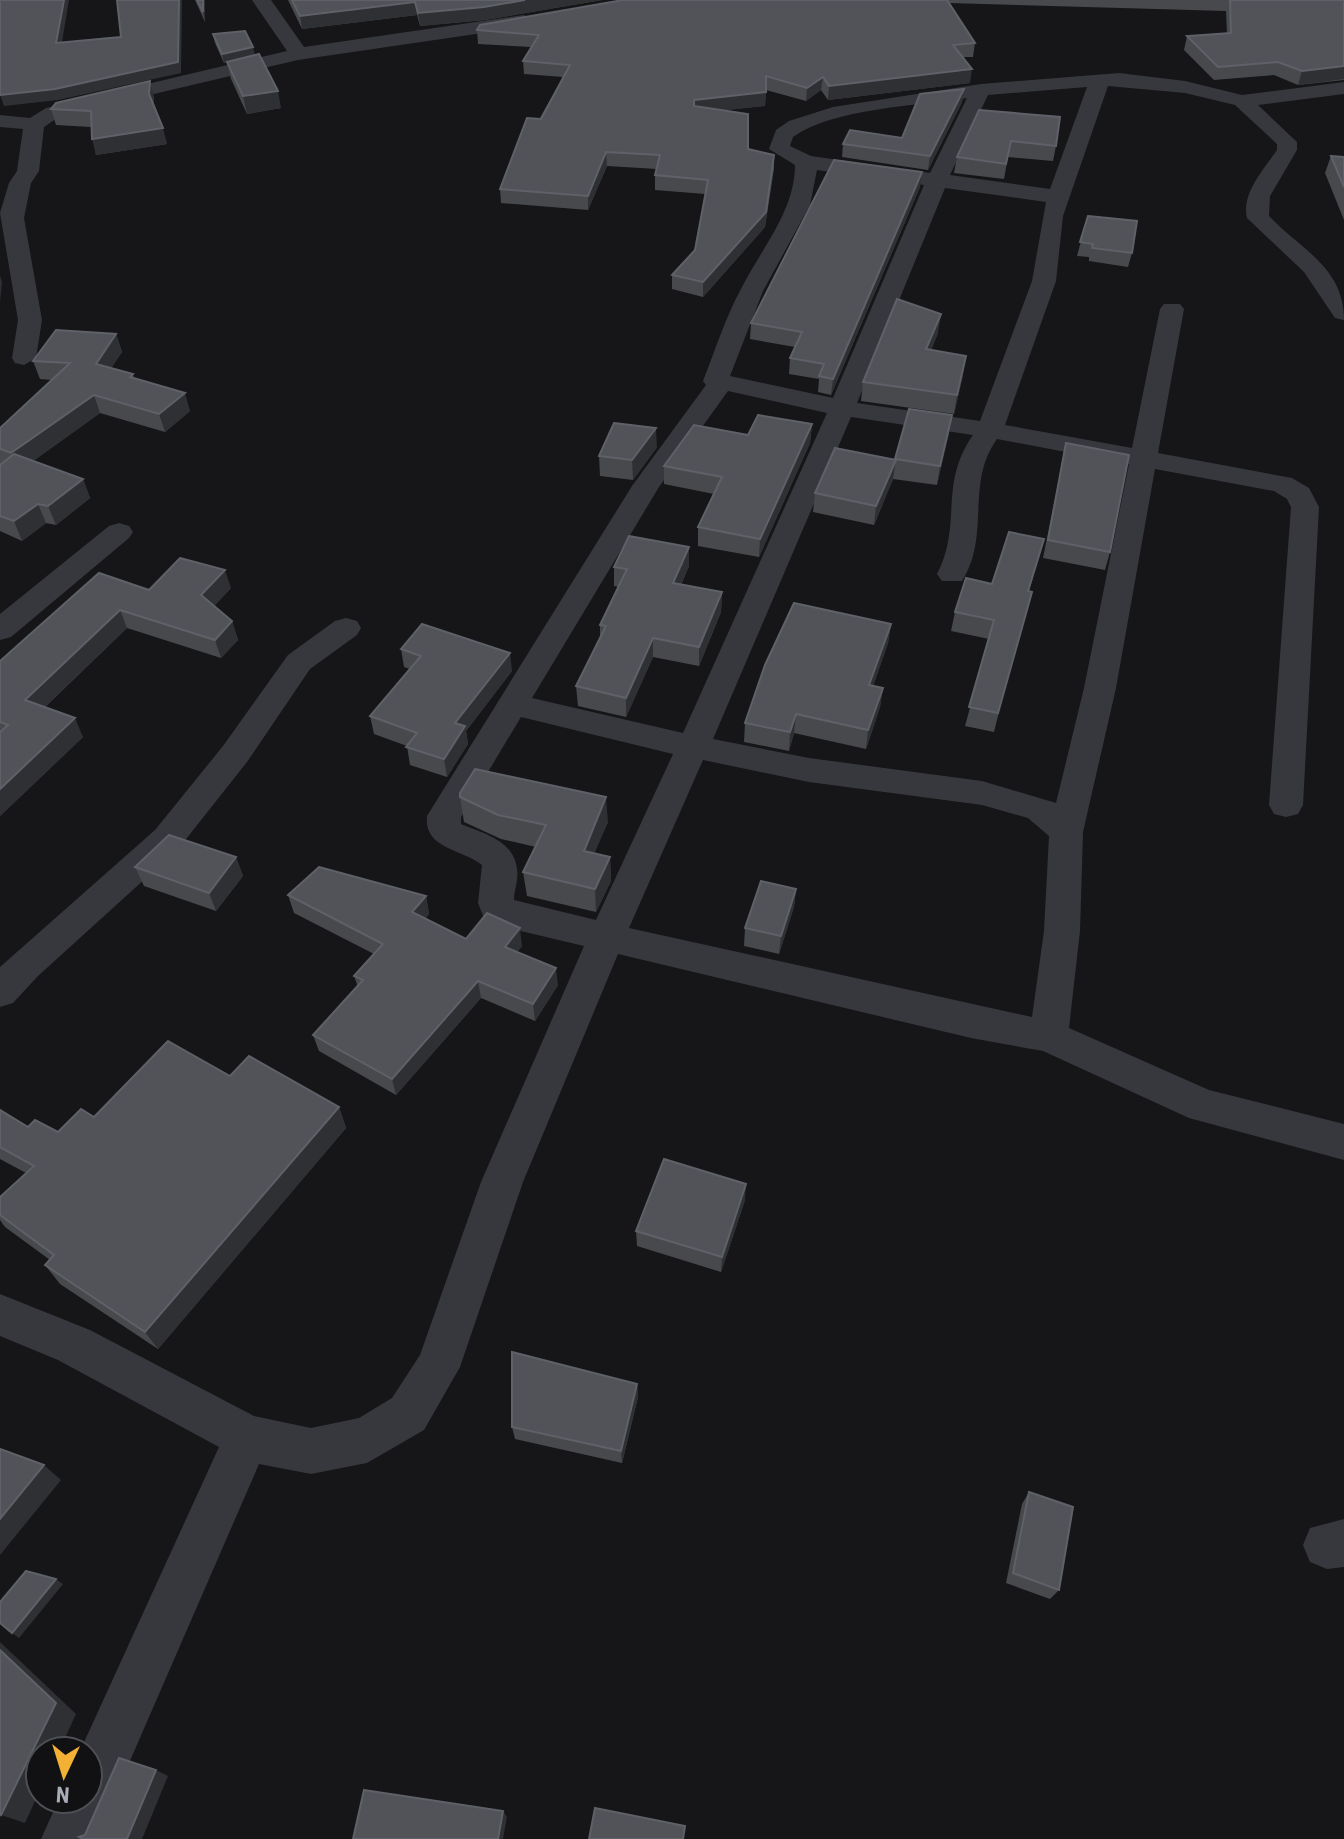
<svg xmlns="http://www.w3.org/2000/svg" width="1344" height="1839" font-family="'Roboto Condensed',sans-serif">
<rect width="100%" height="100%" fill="#161618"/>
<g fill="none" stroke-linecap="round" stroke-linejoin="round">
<!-- minor -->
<g fill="#37383d" fill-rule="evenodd">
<polygon points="252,0 271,0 304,47 524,15 533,21 524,27 298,60 60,116 44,127 39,171 31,183 24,218 42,320 36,358 24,365 15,363 12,358 18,320 0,213 9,183 17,171 23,129 0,127 0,115 30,118 46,108 287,51"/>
<path d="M1119 73 1185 81 1242 95 1344 82V94L1258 105 1297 142V150L1270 196 1269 216C1301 250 1344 267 1344 320L1335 318 1304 272 1247 218C1241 194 1264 169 1277 150V144L1235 105 1185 93 1108 86 1063 216 1056 281 1005 425 1132 448 1160 309 1164 304H1180L1184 309 1158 453 1292 478 1309 488 1319 507 1303 805 1298 814 1286 817 1274 814 1269 805 1291 507 1287 499 1274 491 1155 469 1116 688 1083 832 1080 931 1069 1028 1209 1090 1344 1124V1160L1189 1118 1043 1051 971 1038 618 954 523 1182 460 1367 424 1430 367 1463 311 1474 259 1464 96 1839H41L59 1799H88V1751H80L219 1447 58 1360 0 1336V1294L90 1330 254 1416 311 1428 359 1418 392 1398 420 1355 481 1182 584 946 508 928 484 918 478 903 482 865C460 848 424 849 427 816L632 486 706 385 703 381C715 351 725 318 741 289 761 249 795 211 795 165L769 149 776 130 789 121 833 107 981 84ZM1087 87 1050 189 950 175 988 95ZM967 98 930 173 811 156 790 146 793 137C834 108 917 106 967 98ZM817 170 924 185 833 398 730 376 763 291 810 205ZM945 188 1046 202 1032 281 980 421 857 403ZM728 391 827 413 683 733 532 698 659 487ZM851 417 973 435C938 485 963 524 937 574L942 581H962C991 536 965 483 997 439L1129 464 1084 688 1056 803 982 781 809 758 713 739ZM521 717 673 754 596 920 514 900C514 890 519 879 517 869 514 840 482 833 461 824V817ZM703 760 809 782 982 805 1028 818 1049 836 1044 931 1032 1017 629 928Z"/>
<polygon points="119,523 129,526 133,532 129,538 11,637 0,640 0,614 109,526"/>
<polygon points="346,618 357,621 361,628 357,635 310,669 247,762 179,848 38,976 13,1003 0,1007 0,967 155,830 223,746 288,655 335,621"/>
<polygon points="1344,1519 1344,1567 1327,1569 1310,1562 1303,1545 1310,1528"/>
</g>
</g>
<!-- wall -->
<g fill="#47494d">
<polygon points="195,0 205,0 205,22"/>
<polygon points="288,0 602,0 485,20 420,26 417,15 302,29"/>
<polygon points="623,0 1344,0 1344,80 1298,85 1274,75 1214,80 1184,50 1187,36 1227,34 1226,11 949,3 975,43 973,57 963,57 970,83 828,100 821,90 806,101 766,90 765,106 724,110 748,149 774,155 774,169 765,227 703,297 672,289 672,275 695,250 705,194 655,190 655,175 657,169 607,166 588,210 501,203 500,189 563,77 524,74 523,61 531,47 478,44 477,30"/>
<polygon points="213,34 255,55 281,108 247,114 231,79 227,62 224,63 215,43"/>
<polygon points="964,89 962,102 928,170 842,157 843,144 902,138"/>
<polygon points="154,97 153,105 167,144 96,155 91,127 56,125 51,109"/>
<polygon points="979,110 1056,146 1053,161 1008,157 1004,179 954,173 957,157"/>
<polygon points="1331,156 1344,157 1344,220 1325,173"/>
<polygon points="920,187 831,395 818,392 819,379 789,374 790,358 795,347 750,339 751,323"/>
<polygon points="1088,216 1132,253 1128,267 1089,261 1089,257 1077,256"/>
<polygon points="938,333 931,350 963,375 954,414 861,401 863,382"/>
<polygon points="116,334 122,352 111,368 133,374 134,378 190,411 165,432 100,413 33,461 83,479 90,498 56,525 46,523 22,541 0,531 0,428 52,380 40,379 33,361"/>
<polygon points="952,415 937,485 893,479 874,525 813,512 815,493 895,460"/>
<polygon points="812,424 810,443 759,557 698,546 698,527 714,494 664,484 664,466 748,435"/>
<polygon points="1066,443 1110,552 1105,570 1043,558"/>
<polygon points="657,447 633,480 600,476 599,456"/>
<polygon points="1044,539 1029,591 994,732 965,726 989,639 951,631 955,612 992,584"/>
<polygon points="689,547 689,566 681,585 722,592 721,612 699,666 653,657 626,717 578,706 576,686 600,637 600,625 619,587 614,586 614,567"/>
<polygon points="231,588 214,606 232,621 238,640 221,658 127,628 45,707 83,737 0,816 0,661 149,590"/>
<polygon points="891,624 888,643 873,686 883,688 880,707 866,749 794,733 789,751 744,742 745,723"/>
<polygon points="401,649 512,671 466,731 468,744 447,777 410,765 407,746 374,734 370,716 410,669 404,667"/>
<polygon points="460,797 608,822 594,853 610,857 611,881 596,912 527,896 523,872 536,847 501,839 464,822"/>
<polygon points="236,857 243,876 216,911 144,886 135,867"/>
<polygon points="796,889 794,907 779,954 744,946 745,928"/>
<polygon points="288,895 426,896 429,914 425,919 466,939 522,946 517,952 558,985 535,1021 481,998 396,1095 319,1051 313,1035 358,987 354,976 374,954 294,913"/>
<polygon points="230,1076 339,1107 346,1128 158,1349 60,1284 45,1265 50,1260 5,1227 0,1220 0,1198 26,1173 0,1159 0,1110 28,1127 58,1132 94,1117"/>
<polygon points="745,1200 721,1272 637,1246 636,1231"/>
<polygon points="637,1384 638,1397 622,1463 515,1439 512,1427"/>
<polygon points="1029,1492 1059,1590 1050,1599 1006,1583 1022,1504"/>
</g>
<!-- shaded-wall -->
<g fill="#2f3033">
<polygon points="64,0 69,0 60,54 56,43"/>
<polygon points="179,0 182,0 181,73 58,100 4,106 0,95 55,89"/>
<polygon points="203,0 205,0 205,22 203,12"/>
<polygon points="525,0 602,0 485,20 420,26 418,13"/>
<polygon points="415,2 417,15 302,29 300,16"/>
<polygon points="253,47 255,55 224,63 222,54"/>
<polygon points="1344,66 1344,79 1298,85 1302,71"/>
<polygon points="972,69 970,83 828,100 829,86"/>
<polygon points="823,77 821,90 806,101 807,88"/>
<polygon points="150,81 154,97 153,109 149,94"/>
<polygon points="964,89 962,102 928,170 930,156"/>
<polygon points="278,91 281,108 247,114 243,96"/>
<polygon points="766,92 765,106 694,114 694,100"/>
<polygon points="163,128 167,144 96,155 92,139"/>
<polygon points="606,152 607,166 588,210 588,196"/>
<polygon points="774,155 765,227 703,297 703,282"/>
<polygon points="922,172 920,187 831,395 833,379"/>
<polygon points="0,276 2,282 0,302"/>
<polygon points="941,314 938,333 923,368 926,349"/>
<polygon points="116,334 122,352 102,382 96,364"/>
<polygon points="966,356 963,375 954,414 957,395"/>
<polygon points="185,393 190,411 165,432 159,414"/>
<polygon points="94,395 100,413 18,472 11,453"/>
<polygon points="952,415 949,434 937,485 940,466"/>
<polygon points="812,424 810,443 759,557 760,539"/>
<polygon points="656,428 657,447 633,480 632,460"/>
<polygon points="896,460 893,479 874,525 876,506"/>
<polygon points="83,479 90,498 56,525 48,506"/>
<polygon points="38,504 46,523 22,541 14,521"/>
<polygon points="1044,539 1039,558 1023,610 1028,591"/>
<polygon points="689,547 689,566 673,603 673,583"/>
<polygon points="225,570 231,588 207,614 201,595"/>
<polygon points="722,592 721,612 699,666 699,647"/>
<polygon points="120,610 127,628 33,718 25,700"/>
<polygon points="232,621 238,640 221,658 215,640"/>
<polygon points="891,624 888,643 867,704 869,685"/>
<polygon points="653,638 653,657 626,717 626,698"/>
<polygon points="510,653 512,671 466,731 468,744 447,777 444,759 455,723"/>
<polygon points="883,688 880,707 866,749 868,730"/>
<polygon points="796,714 794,733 789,751 790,732"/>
<polygon points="75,718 83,737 0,816 0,789"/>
<polygon points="606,797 608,822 585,875 584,851"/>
<polygon points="236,857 243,876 216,911 209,893"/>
<polygon points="610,857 611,881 596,912 595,889"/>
<polygon points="796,889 794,907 779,954 781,936"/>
<polygon points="426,896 429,914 416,930 412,912"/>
<polygon points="520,928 522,946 508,965 505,947"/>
<polygon points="556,968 558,985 535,1021 533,1004"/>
<polygon points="478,981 481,998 396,1095 392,1079"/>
<polygon points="339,1107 346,1128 158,1349 145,1332"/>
<polygon points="746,1184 745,1200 721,1272 722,1257"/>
<polygon points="637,1384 638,1397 622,1463 621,1451"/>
<polygon points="44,1465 61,1480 0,1555 0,1519"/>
<polygon points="56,1579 63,1584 19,1638 12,1633"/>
<polygon points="0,1642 76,1714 59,1751 40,1751 40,1790 25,1823 1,1815"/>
<polygon points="156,1770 168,1776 142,1839 127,1839"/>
<polygon points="503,1811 507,1817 503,1839 498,1839"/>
</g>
<!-- building -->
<g fill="#525359" stroke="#5f6168" stroke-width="2">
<polygon points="0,0 64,0 56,43 121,37 117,0 179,0 178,62 55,89 0,95"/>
<polygon points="197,0 203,0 203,12"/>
<polygon points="292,0 525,0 484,7 418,13 415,2 300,16"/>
<polygon points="623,0 947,0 975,43 953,45 972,69 829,86 823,77 807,88 766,76 766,92 694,100 694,106 748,114 748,149 774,155 766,212 703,282 672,275 695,250 708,180 655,175 660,155 606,152 588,196 500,189 527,118 541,119 570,65 523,61 539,35 477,30 480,25"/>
<polygon points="1230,0 1344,0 1344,66 1302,71 1278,62 1218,67 1187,36 1231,33"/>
<polygon points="245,31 253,47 222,54 213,34"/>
<polygon points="259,54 278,91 243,96 227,62"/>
<polygon points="150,81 149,94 163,128 92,139 91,111 51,109 56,103"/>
<polygon points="964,89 930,156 843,144 850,130 902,138 920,94"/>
<polygon points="979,110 1060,117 1056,146 1011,141 1006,164 957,157"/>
<polygon points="1331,156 1344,157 1344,187"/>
<polygon points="834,160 922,172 833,379 819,376 824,364 790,358 802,332 751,323"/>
<polygon points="1088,216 1137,221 1132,253 1092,248 1093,244 1080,242"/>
<polygon points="897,299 941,314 926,349 966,356 957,395 863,382"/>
<polygon points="56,330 116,334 96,364 133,374 130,377 185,393 159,414 94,395 11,453 0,449 0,428 70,363 33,361"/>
<polygon points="909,409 952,415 940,466 895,459"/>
<polygon points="758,415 812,424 760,539 698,527 722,477 664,466 694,425 748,435"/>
<polygon points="614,423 656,428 632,460 599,456"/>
<polygon points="1066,443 1129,455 1110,552 1048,540"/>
<polygon points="835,448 896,460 876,506 815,493"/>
<polygon points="14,454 83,479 48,506 38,504 14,521 0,516 0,465"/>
<polygon points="1009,532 1044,539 1028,591 1032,592 998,713 969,707 994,620 955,612 966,578 992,584"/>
<polygon points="629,536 689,547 673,583 722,592 699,647 653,638 626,698 576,686 606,626 600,625 627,569 614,567"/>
<polygon points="180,558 225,570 201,595 232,621 215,640 120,610 25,700 75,718 0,789 0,732 8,725 0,722 0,661 99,573 149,590"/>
<polygon points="794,603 891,624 869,685 883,688 868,730 796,714 790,732 745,723 765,665"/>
<polygon points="422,624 510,653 455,723 465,726 444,759 406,747 417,733 370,716 421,656 401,649"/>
<polygon points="475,769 606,797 584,851 610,857 595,889 523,872 546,825 498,815 460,797 460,793"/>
<polygon points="169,835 236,857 209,893 135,867"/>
<polygon points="319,867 426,896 412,912 466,939 487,913 520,928 505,947 556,968 533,1004 478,981 392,1079 313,1035 363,980 354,976 383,944 288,895"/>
<polygon points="761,881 796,889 781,936 745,928"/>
<polygon points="168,1041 230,1076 249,1056 339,1107 145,1332 45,1265 54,1255 0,1215 0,1197 34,1166 0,1147 0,1110 28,1127 35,1120 58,1132 81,1109 94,1117"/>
<polygon points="664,1159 746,1184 722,1257 636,1231"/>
<polygon points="512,1352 637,1384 621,1451 512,1427"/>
<polygon points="0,1449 44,1465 0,1519"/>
<polygon points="1029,1492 1073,1507 1059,1590 1013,1573"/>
<polygon points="26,1571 56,1579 12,1633 0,1623 0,1602"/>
<polygon points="0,1650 56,1703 1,1815 0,1814"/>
<polygon points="119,1758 156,1770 127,1839 83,1839 79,1837 85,1835"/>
<polygon points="364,1790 503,1811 498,1839 353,1839"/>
<polygon points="595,1808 685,1826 683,1839 589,1839"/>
</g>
<!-- north arrow -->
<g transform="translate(64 1775) rotate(184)"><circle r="38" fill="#111113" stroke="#4d4f55" stroke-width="2"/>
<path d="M0-6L14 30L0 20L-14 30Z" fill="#f2b134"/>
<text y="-12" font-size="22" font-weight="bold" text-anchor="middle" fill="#a8adb8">N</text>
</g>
</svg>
